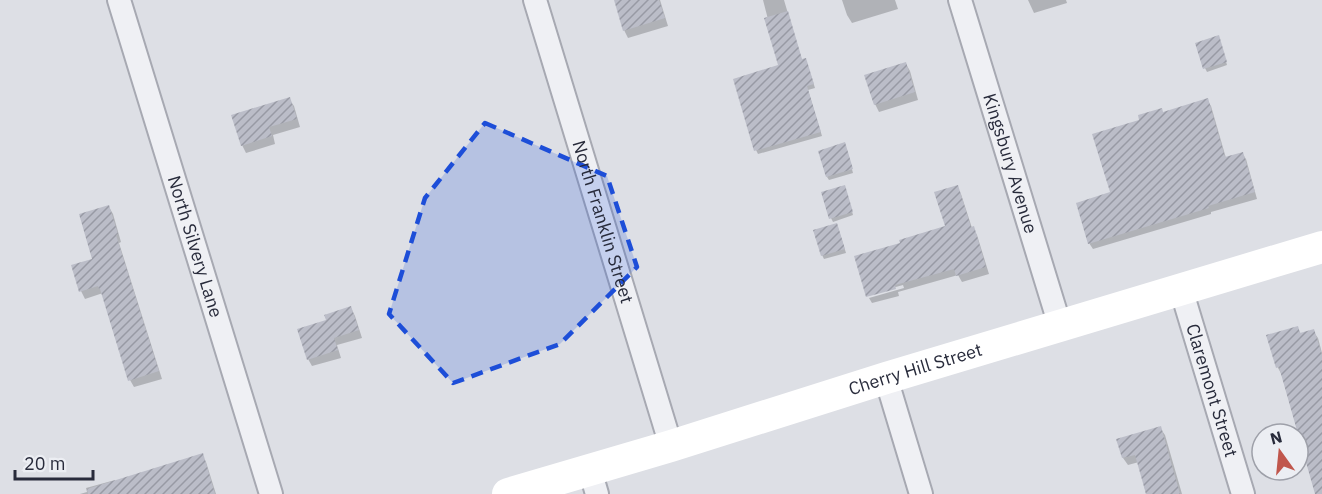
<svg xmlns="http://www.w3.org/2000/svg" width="1322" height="494" font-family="'IBM Plex Sans',sans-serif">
<defs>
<pattern id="building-hatch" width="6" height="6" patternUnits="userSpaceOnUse" patternTransform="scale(1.5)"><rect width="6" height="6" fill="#bbbdc8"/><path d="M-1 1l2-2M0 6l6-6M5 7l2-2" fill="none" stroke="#989aa4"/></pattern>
</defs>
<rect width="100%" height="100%" fill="#dddfe5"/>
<!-- shadow -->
<g fill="#0003">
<polygon points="622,0 660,0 668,26 628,38 624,30"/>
<polygon points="763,0 784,0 802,61 807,63 815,88 808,90 822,136 758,154 756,150 780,66"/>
<polygon points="842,0 895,0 898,9 852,23 847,15"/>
<polygon points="1028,0 1066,0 1067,3 1034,13"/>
<polygon points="1220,41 1227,65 1207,72 1205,68"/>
<polygon points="906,64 910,71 918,100 879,112 875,104"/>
<polygon points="289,99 294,106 300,127 273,135 275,144 246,153 242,145"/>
<polygon points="1207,100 1211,106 1226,158 1242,153 1246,159 1257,199 1211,212 1211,214 1093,249 1089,243 1112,193 1163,114"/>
<polygon points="846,148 853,173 829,180 827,177"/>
<polygon points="957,187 961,194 972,228 973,228 977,235 989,274 962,282 958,275 898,292 899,296 872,303 869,298 904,288 903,285 867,295 902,244 946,227"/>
<polygon points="846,190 853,215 833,222 831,218"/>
<polygon points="109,207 113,214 121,242 119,243 162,379 134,387 130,380 103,293 85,299 81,291 94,260"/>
<polygon points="838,228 846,253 824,259 822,255"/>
<polygon points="351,308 355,316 362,338 337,345 341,358 312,366 308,359"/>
<polygon points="1297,327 1301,334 1313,331 1318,338 1322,353 1322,480 1282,375 1278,368 1268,336"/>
<polygon points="1160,428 1165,435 1182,494 1146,494 1139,462 1128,465 1123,458 1118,440"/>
<polygon points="202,455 206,462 216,494 80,494 87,492 86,488 115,480 116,482"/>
</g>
<!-- building -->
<g fill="url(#building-hatch)">
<polygon points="614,0 659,0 665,18 623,31"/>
<polygon points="788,11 802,59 806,58 814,84 807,86 821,132 754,151 733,79 778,65 764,18"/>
<polygon points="1219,35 1227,62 1203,69 1195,43"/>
<polygon points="906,62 915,92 874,105 864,75"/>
<polygon points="290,97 297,119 269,127 272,136 241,146 231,115"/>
<polygon points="1208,98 1225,157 1243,152 1255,192 1208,206 1209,208 1088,244 1076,203 1110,192 1092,134 1139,120 1138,115 1162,108 1163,112"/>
<polygon points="845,142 853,169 826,177 818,151"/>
<polygon points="845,185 853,212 829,219 821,192"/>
<polygon points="958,185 971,227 974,226 986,267 956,276 954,269 895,285 896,289 866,297 854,256 900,243 899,240 945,226 934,192"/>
<polygon points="109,205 118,234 116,235 159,371 128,381 100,289 99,289 98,286 79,292 71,265 92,259 79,214"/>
<polygon points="837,223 845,249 821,256 813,230"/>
<polygon points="351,306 359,330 334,338 338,350 307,360 297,329 326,320 324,315"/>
<polygon points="1298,326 1300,333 1314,329 1322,355 1322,494 1315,494 1279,367 1276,368 1266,335"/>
<polygon points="1161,426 1170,459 1180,494 1146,494 1135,455 1122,458 1116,439"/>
<polygon points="203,453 215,494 88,494 87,489"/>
</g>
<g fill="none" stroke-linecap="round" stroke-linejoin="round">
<defs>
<g id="minor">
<path id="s1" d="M119 0 271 494"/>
<path id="s2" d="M535 0 671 446"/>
<path id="s3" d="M960 0 1060 326"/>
<path id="s4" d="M1181 289 1243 494"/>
<polyline points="886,378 921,494"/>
<polyline points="590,470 597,494"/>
</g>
</defs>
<!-- minor casing -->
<use href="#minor" stroke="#a7a9b2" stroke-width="26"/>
<!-- minor -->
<use href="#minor" stroke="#eff0f4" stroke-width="22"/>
<!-- secondary -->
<path stroke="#fff" stroke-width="32" id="s5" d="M508 494 671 446 886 378 1322 247"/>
</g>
<!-- marked area -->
<path fill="#1d4ed8" fill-opacity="0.2" stroke="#1d4ed8" stroke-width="4.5" stroke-dasharray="12 8" stroke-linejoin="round" d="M485 123 607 176 637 267 560 344 453 383 389 314 425 198Z"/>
<g text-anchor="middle" stroke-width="6" stroke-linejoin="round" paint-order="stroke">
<!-- street labels -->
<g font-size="18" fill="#282b3b" stroke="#eceef3">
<text dy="6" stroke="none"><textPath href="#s3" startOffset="171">Kingsbury Avenue</textPath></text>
<text dy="6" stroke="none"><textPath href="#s2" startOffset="232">North Franklin Street</textPath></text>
<text dy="6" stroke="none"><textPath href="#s1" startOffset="258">North Silvery Lane</textPath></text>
<text dy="6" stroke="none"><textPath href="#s5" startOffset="426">Cherry Hill Street</textPath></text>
<text dy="6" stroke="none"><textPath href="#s4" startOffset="106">Claremont Street</textPath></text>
</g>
</g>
<!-- north arrow -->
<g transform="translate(1280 452) rotate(345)"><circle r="28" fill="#eceef3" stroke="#9ea0a9" stroke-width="1.5"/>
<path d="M0-4.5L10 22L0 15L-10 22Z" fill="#c0564c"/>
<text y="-9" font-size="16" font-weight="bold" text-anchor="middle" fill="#282b3b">N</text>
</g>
<!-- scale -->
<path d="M15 470v9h78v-9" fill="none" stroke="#282b3b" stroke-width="3"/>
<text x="24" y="470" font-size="18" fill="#282b3b" stroke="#eceef3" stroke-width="4.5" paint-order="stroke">20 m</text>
</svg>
